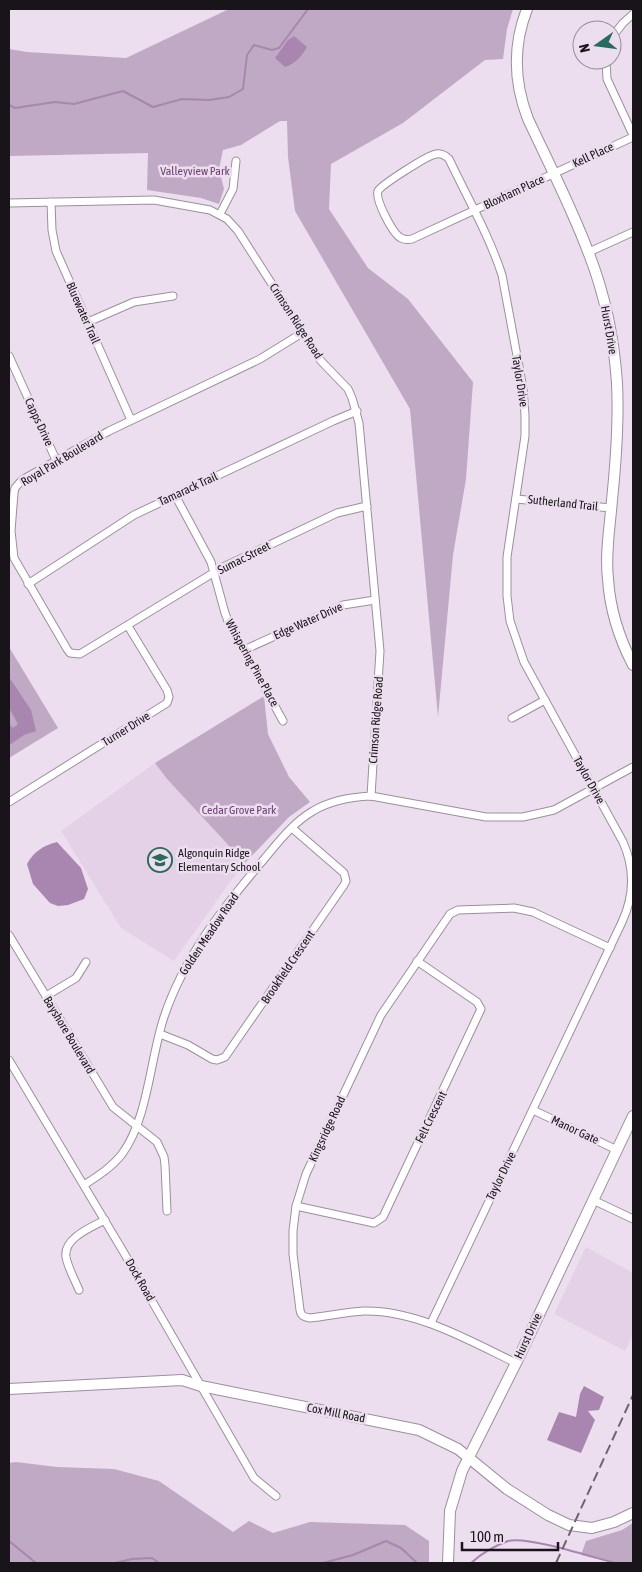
<svg xmlns="http://www.w3.org/2000/svg" width="642" height="1572" font-family="'Asap Condensed',sans-serif">
<rect width="100%" height="100%" fill="#ecdeee"/>
<!-- built -->
<g fill="#e4d1e8">
<polygon points="155,763 167,779 245,863 227,886 174,961 121,928 61,831"/>
<polygon points="586,1247 633,1273 633,1334 625,1351 554,1314"/>
</g>
<!-- green -->
<g fill="#c0a9c4">
<polygon points="229,9 513,9 507,29 503,59 485,60 403,123 331,164 329,209 368,268 408,299 473,382 466,479 453,555 438,717 410,409 295,211 288,157 287,121 280,121 241,145 223,150 219,169 224,189 219,204 201,198 147,190 148,153 9,156 9,49 27,52 126,58"/>
<polygon points="9,647 58,728 9,758"/>
<polygon points="264,696 268,734 289,777 310,802 289,817 245,863 167,779 155,763"/>
<polygon points="16,1462 57,1467 114,1469 159,1481 233,1532 249,1521 273,1533 310,1522 405,1525 429,1541 429,1563 9,1563 9,1463"/>
<polygon points="633,1523 633,1563 614,1563 581,1555 586,1541 622,1530"/>
</g>
<!-- water -->
<g fill="#a886af">
<path d="M294 36 307 47C301 57 296 63 285 67L275 58 288 40Z"/>
<polygon points="9,677 31,710 36,731 24,735 11,744 9,743 9,724 13,728 18,724 9,708"/>
<path d="M57 842 81 868 88 889 84 899 68 905 58 906 50 903 33 884 27 864C34 851 43 846 57 842Z"/>
<polygon points="584,1386 604,1397 599,1410 588,1411 595,1420 581,1453 547,1440 559,1412 576,1417 580,1394"/>
</g>
<g fill="none" stroke-linecap="round" stroke-linejoin="round">
<!-- stream -->
<g stroke="#a886af" stroke-width="2">
<polyline points="9,105 15,108 55,102 74,104 123,91 153,107 182,99 209,100 229,97 243,89 247,55 254,45 272,50 279,48 308,9"/>
<polyline points="9,1541 36,1563"/>
<polyline points="115,1563 132,1559 152,1558 159,1563"/>
<polyline points="323,1563 353,1555 386,1541 401,1548 417,1563"/>
<path d="M471 1563C482 1553 494 1546 508 1541 528 1536 592 1557 615 1563"/>
</g>
<defs>
<g id="street">
<polyline points="612,37 623,23 633,14"/>
<polyline points="606,60 607,79 633,135"/>
<polyline points="51,202 52,230 56,251 131,420"/>
<polyline points="9,203 154,200 210,210 227,219 238,231 321,361 348,389 352,398 359,423 380,651 371,796"/>
<polyline points="220,214 233,189 236,161"/>
<polyline points="589,252 633,232"/>
<polyline points="88,322 134,302 173,296"/>
<polyline points="302,333 260,359 109,431 22,480 15,488 14,493 11,531 14,558 67,649 70,653 80,654 223,567 337,513 367,506"/>
<polyline points="9,356 56,460"/>
<polyline points="175,495 211,562 225,613 228,621 283,721"/>
<polyline points="516,499 611,508"/>
<polyline points="28,584 134,515 333,421 357,411"/>
<polyline points="244,650 343,605 375,600"/>
<polyline points="512,718 545,700"/>
<polyline points="9,802 167,703 169,697 167,690 128,626"/>
<polyline points="9,935 113,1107 157,1142 164,1157 165,1165 167,1211"/>
<polyline points="46,996 76,978 86,962"/>
<polyline points="160,1034 188,1045 212,1059 217,1060 225,1057 344,885 346,881 344,873 292,828"/>
<polyline points="9,1060 133,1268 254,1478 276,1496"/>
<polyline points="533,1110 617,1150"/>
<path d="M84 1185C98 1176 112 1167 122 1154 148 1119 150 1059 164 1017 184 957 224 906 265 858 279 841 294 822 313 811 331 800 351 797 371 796L486 817H523L554 810 633 767"/>
<polyline points="593,1200 633,1219"/>
<polyline points="296,1206 374,1223 383,1217 481,1009 477,1002 417,961"/>
<path d="M79 1290C75 1280 68 1268 66 1257 63 1238 92 1227 105 1220"/>
<path d="M431 1323 622 922C634 896 635 869 623 842L524 662 510 621 507 596V557L525 436V415L523 388 502 275C489 235 467 197 449 159 445 155 441 153 436 154 428 155 381 185 378 191 375 200 393 234 401 238 405 240 408 240 412 239L633 137"/>
<path d="M516 1363C470 1341 417 1310 364 1311 346 1312 328 1316 310 1318 304 1317 301 1316 300 1310L293 1254V1231L296 1206 306 1174 381 1015 450 914 458 910 514 908 533 912 610 948"/>
</g>
<g id="secondary">
<path d="M527 9C513 45 514 83 528 119 549 164 572 208 589 254 605 295 614 339 617 383 619 422 616 461 612 500 610 526 605 553 608 579 610 610 619 638 633 665"/>
<polyline points="9,1389 182,1380 201,1386 419,1430 458,1449 507,1489 548,1515 569,1525 592,1528 614,1522 633,1513"/>
<polyline points="448,1563 450,1511 462,1471 519,1357 633,1116"/>
</g>
</defs>
<!-- street casing -->
<use href="#street" stroke="#9b8f9e" stroke-width="9"/>
<!-- secondary casing -->
<use href="#secondary" stroke="#9b8f9e" stroke-width="12"/>
<!-- street -->
<use href="#street" stroke="#fff" stroke-width="7"/>
<!-- secondary -->
<use href="#secondary" stroke="#fff" stroke-width="10"/>
<!-- rail -->
<polyline stroke="#6d656e" stroke-width="2" stroke-dasharray="10 5" stroke-linecap="butt" points="556,1563 633,1395"/>
</g>
<!-- icons -->
<defs>
<symbol id="school-ring" viewBox="-11 -11 22 22"><circle r="9.5" fill="#ecdeee" stroke="#276b5d" stroke-width="1.5"/><path d="M0-5L7-2L0 1L-7-2ZM-4 1L0 2.5L4 1V4Q0 6-4 4Z" fill="#276b5d"/></symbol>
</defs>
<g fill-rule="evenodd">
<use href="#school-ring" x="146" y="846" width="28" height="28"/>
</g>
<g text-anchor="middle" stroke-width="5" stroke-linejoin="round" paint-order="stroke">
<!-- street labels -->
<g font-size="12" fill="#181419" stroke="#ecdeee">
<text transform="translate(593 155) rotate(-25)" y="4">Kell Place</text>
<text transform="translate(514 192) rotate(-25)" y="4">Bloxham Place</text>
<text transform="translate(83 313) rotate(66)" y="4">Bluewater Trail</text>
<text transform="translate(296 321) rotate(57)" y="4">Crimson Ridge Road</text>
<text transform="translate(609 330) rotate(80)" y="4">Hurst Drive</text>
<text transform="translate(520 381) rotate(81)" y="4">Taylor Drive</text>
<text transform="translate(39 422) rotate(65)" y="4">Capps Drive</text>
<text transform="translate(62 459) rotate(-31)" y="4">Royal Park Boulevard</text>
<text transform="translate(188 489) rotate(-25)" y="4">Tamarack Trail</text>
<text transform="translate(563 503) rotate(6)" y="4">Sutherland Trail</text>
<text transform="translate(244 558) rotate(-27)" y="4">Sumac Street</text>
<text transform="translate(308 621) rotate(-24)" y="4">Edge Water Drive</text>
<text transform="translate(252 663) rotate(61)" y="4">Whispering Pine Place</text>
<text transform="translate(376 720) rotate(-86)" y="4">Crimson Ridge Road</text>
<text transform="translate(126 729) rotate(-32)" y="4">Turner Drive</text>
<text transform="translate(589 780) rotate(61)" y="4">Taylor Drive</text>
<text transform="translate(209 934) rotate(-56)" y="4">Golden Meadow Road</text>
<text transform="translate(288 967) rotate(-56)" y="4">Brookfield Crescent</text>
<text transform="translate(69 1035) rotate(59)" y="4">Bayshore Boulevard</text>
<text transform="translate(431 1117) rotate(-64)" y="4">Felt Crescent</text>
<text transform="translate(327 1129) rotate(-65)" y="4">Kingsridge Road</text>
<text transform="translate(575 1130) rotate(25)" y="4">Manor Gate</text>
<text transform="translate(501 1176) rotate(-64)" y="4">Taylor Drive</text>
<text transform="translate(140 1280) rotate(60)" y="4">Dock Road</text>
<text transform="translate(528 1336) rotate(-65)" y="4">Hurst Drive</text>
<text transform="translate(336 1413) rotate(11)" y="4">Cox Mill Road</text>
</g>
<!-- park labels -->
<g font-size="12" fill="#6b3e74" stroke="#ecdeee">
<text x="195" y="175">Valleyview Park</text>
<text x="239" y="814">Cedar Grove Park</text>
</g>
<!-- poi labels -->
<g font-size="12" fill="#181419" stroke="#ecdeee" text-anchor="start">
<text x="178" y="857">Algonquin Ridge<tspan x="178" dy="14">Elementary School</tspan></text>
</g>
</g>
<!-- border -->
<rect width="642" height="1572" fill="none" stroke="#181419" stroke-width="20"/>
<!-- north arrow -->
<g transform="translate(597 45) rotate(256)"><circle r="24" fill="#ecdeee" stroke="#978d99"/>
<path d="M0-4L9 19L0 12L-9 19Z" fill="#276b5d"/>
<text y="-8" font-size="14" font-weight="bold" text-anchor="middle" fill="#181419">N</text>
</g>
<!-- scale -->
<path d="M462 1542v8h96v-8" fill="none" stroke="#181419" stroke-width="2.5"/>
<text x="470" y="1542" font-size="15" fill="#181419" stroke="#ecdeee" stroke-width="4" paint-order="stroke">100 m</text>
</svg>
